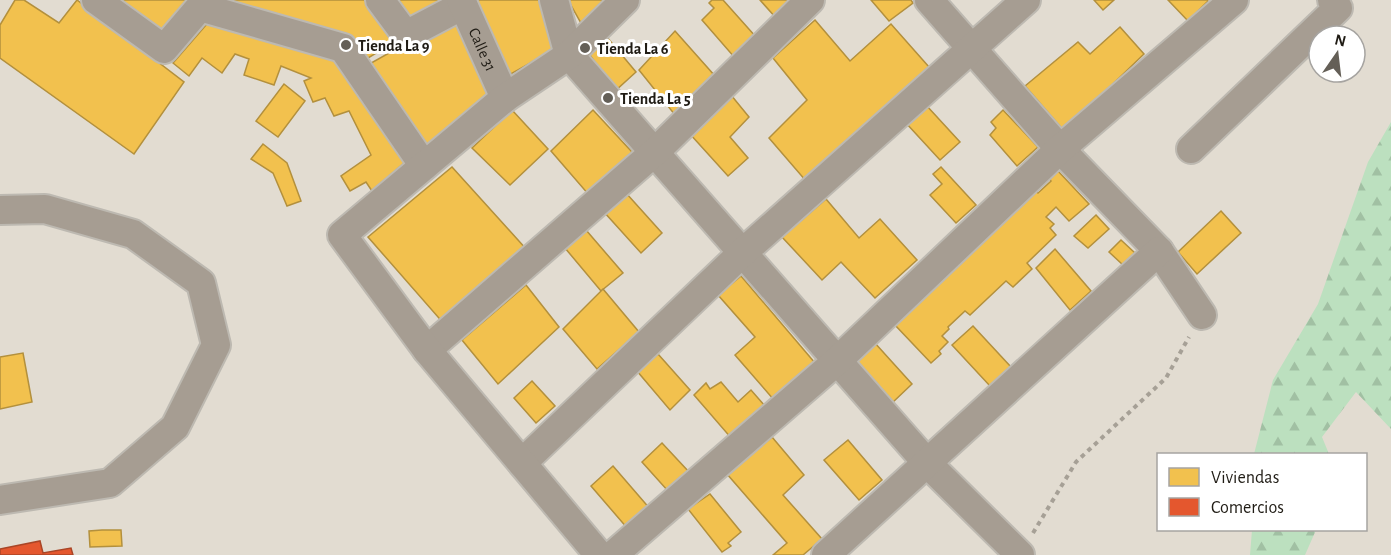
<svg xmlns="http://www.w3.org/2000/svg" width="1391" height="555" font-family="'Alegreya Sans',sans-serif">
<defs>
<pattern id="forest-firs" width="22" height="20" patternUnits="userSpaceOnUse" patternTransform="scale(1.5)"><rect width="22" height="20" fill="#bce0bf"/><path d="M5 1l3.5 6h-7zM16 11l3.5 6h-7z" fill="#a1c0a3"/></pattern>
</defs>
<rect width="100%" height="100%" fill="#e2dcd1"/>
<!-- forest -->
<g fill="url(#forest-firs)">
<polygon points="1391,122 1391,429 1356,392 1322,437 1329,454 1254,454 1273,380 1318,304 1368,162"/>
<polygon points="1252,530 1323,530 1316,530 1305,555 1250,555"/>
</g>
<!-- homes -->
<g fill="#f2c14e" stroke="#b3903d" stroke-width="1.5">
<polygon points="15,0 24,0 59,23 77,0 184,82 134,154 0,58 0,25"/>
<polygon points="113,0 194,0 171,32 148,25"/>
<polygon points="208,0 376,0 401,38 360,63"/>
<polygon points="388,0 450,0 411,26"/>
<polygon points="471,0 541,0 561,46 509,75"/>
<polygon points="568,0 607,0 581,23"/>
<polygon points="712,0 723,0 756,37 735,58 702,20 714,8 709,3"/>
<polygon points="760,0 796,0 776,18"/>
<polygon points="871,0 911,0 913,3 889,21"/>
<polygon points="1094,0 1114,0 1103,10"/>
<polygon points="1168,0 1207,0 1208,1 1188,21"/>
<polygon points="455,16 493,97 457,119 460,124 419,149 364,67"/>
<polygon points="213,17 337,55 411,157 372,191 366,182 350,191 341,176 371,155 349,111 334,116 325,98 313,102 304,81 311,78 281,66 274,85 244,75 249,59 235,54 222,73 202,58 189,76 173,63"/>
<polygon points="815,20 850,61 891,24 929,67 806,181 769,138 807,100 773,58"/>
<polygon points="1120,27 1144,54 1064,131 1025,86 1078,42 1090,54"/>
<polygon points="601,30 636,72 615,91 585,48"/>
<polygon points="675,31 715,76 675,115 639,70"/>
<polygon points="284,84 305,101 278,137 256,121"/>
<polygon points="731,95 749,117 730,137 748,158 728,176 690,134"/>
<polygon points="926,105 960,142 940,160 906,123"/>
<polygon points="512,110 548,149 510,185 472,148"/>
<polygon points="593,110 632,152 589,195 551,151"/>
<polygon points="1003,110 1038,147 1017,166 990,135 996,128 991,122"/>
<polygon points="263,144 287,163 301,201 287,206 273,173 251,159"/>
<polygon points="452,167 527,250 445,325 368,237"/>
<polygon points="941,167 976,205 956,223 930,195 942,184 933,174"/>
<polygon points="1058,171 1089,204 1069,221 1056,207 1046,217 1054,224 1050,228 1056,235 1027,263 1032,269 1013,287 1006,281 970,315 965,311 948,327 949,329 942,336 948,342 939,351 941,354 931,363 894,324 1036,191 1038,193 1051,181 1050,179"/>
<polygon points="626,193 662,233 641,253 604,212"/>
<polygon points="826,199 859,238 880,219 917,260 875,298 841,262 822,280 782,237"/>
<polygon points="1221,211 1241,233 1197,274 1178,252"/>
<polygon points="1096,215 1109,229 1088,248 1074,236"/>
<polygon points="586,230 623,273 601,291 565,248"/>
<polygon points="1121,240 1135,253 1123,265 1109,252"/>
<polygon points="1055,249 1091,291 1070,310 1036,268"/>
<polygon points="741,276 815,363 774,400 735,355 755,337 718,295"/>
<polygon points="526,285 559,327 498,384 462,340"/>
<polygon points="603,289 639,332 597,369 563,329"/>
<polygon points="973,326 1011,367 990,386 952,345"/>
<polygon points="874,342 912,384 891,404 853,361"/>
<polygon points="23,353 32,402 0,409 0,357"/>
<polygon points="658,354 690,390 670,410 637,371"/>
<polygon points="532,381 555,406 536,423 514,398"/>
<polygon points="721,382 738,402 751,390 765,406 732,439 694,395 706,383 710,389"/>
<polygon points="772,437 804,475 783,495 822,539 803,555 773,555 787,543 727,474"/>
<polygon points="848,440 882,480 859,500 824,460"/>
<polygon points="662,443 689,472 668,491 642,462"/>
<polygon points="613,466 651,510 628,529 591,486"/>
<polygon points="710,494 741,532 728,543 731,546 722,552 688,509"/>
<polygon points="102,530 121,530 122,546 90,547 89,531"/>
</g>
<!-- shops -->
<polygon fill="#e4572e" stroke="#a94526" stroke-width="1.5" points="40,541 43,553 71,548 73,555 0,555 0,549"/>
<g fill="none" stroke-linecap="round" stroke-linejoin="round">
<defs>
<g id="minor">
<polyline points="96,0 164,49 200,7 343,48 424,166"/>
<polyline points="380,0 406,35 463,5"/>
<path id="s1" d="M461 0 505 98"/>
<polyline points="554,0 569,55 928,464 1020,555"/>
<polyline points="929,0 1060,149 1159,251 1202,315"/>
<polyline points="1191,149 1338,8 1332,0"/>
<polyline points="0,210 45,209 133,234 201,283 216,345 175,427 110,483 0,500"/>
<polyline points="427,350 656,151 810,0"/>
<polyline points="522,463 740,255 1026,0"/>
<polyline points="599,555 427,350 342,235 505,98 569,55 625,0"/>
<polyline points="613,555 837,361 1060,149 1234,0"/>
<polyline points="826,555 1159,251"/>
</g>
</defs>
<!-- minor casing -->
<use href="#minor" stroke="#bdb9b1" stroke-width="32"/>
<!-- path -->
<polyline stroke="#a6a096" stroke-width="4" stroke-dasharray="4.5 4.5" stroke-linecap="butt" points="1033,533 1076,462 1166,378 1189,337"/>
<!-- minor -->
<use href="#minor" stroke="#a69d92" stroke-width="28"/>
</g>
<!-- markers -->
<g fill="#645f57" stroke="#fff" stroke-width="2">
<circle cx="346" cy="45" r="6"/>
<circle cx="585" cy="48" r="6"/>
<circle cx="608" cy="98" r="6"/>
</g>
<g text-anchor="middle" stroke-width="6" stroke-linejoin="round" paint-order="stroke">
<!-- poi labels -->
<g font-size="16" font-weight="bold" fill="#201c15" stroke="#fff" text-anchor="start">
<text x="358" y="51">Tienda La 9</text>
<text x="597" y="54">Tienda La 6</text>
<text x="620" y="104">Tienda La 5</text>
</g>
<!-- street labels -->
<g font-size="16" fill="#201c15" stroke="#fff">
<text dy="6" stroke="none"><textPath href="#s1" startOffset="54">Calle 31</textPath></text>
</g>
</g>
<!-- legend -->
<rect x="1157" y="453" width="210" height="78" fill="#ffffff" stroke="#a6a4a1" stroke-width="1.5"/>
<rect x="1169" y="468" width="30" height="18" fill="#f2c14e" stroke="#a6a4a1" stroke-width="1.5"/>
<text x="1211" y="483" font-size="18" fill="#201c15">Viviendas</text>
<rect x="1169" y="498" width="30" height="18" fill="#e4572e" stroke="#a6a4a1" stroke-width="1.5"/>
<text x="1211" y="513" font-size="18" fill="#201c15">Comercios</text>
<!-- north arrow -->
<g transform="translate(1337 54) rotate(14)"><circle r="28" fill="#ffffff" stroke="#a6a4a1" stroke-width="1.5"/>
<path d="M0-4.5L10 22L0 15L-10 22Z" fill="#645f57"/>
<text y="-9" font-size="16" font-weight="bold" text-anchor="middle" fill="#201c15">N</text>
</g>
</svg>
